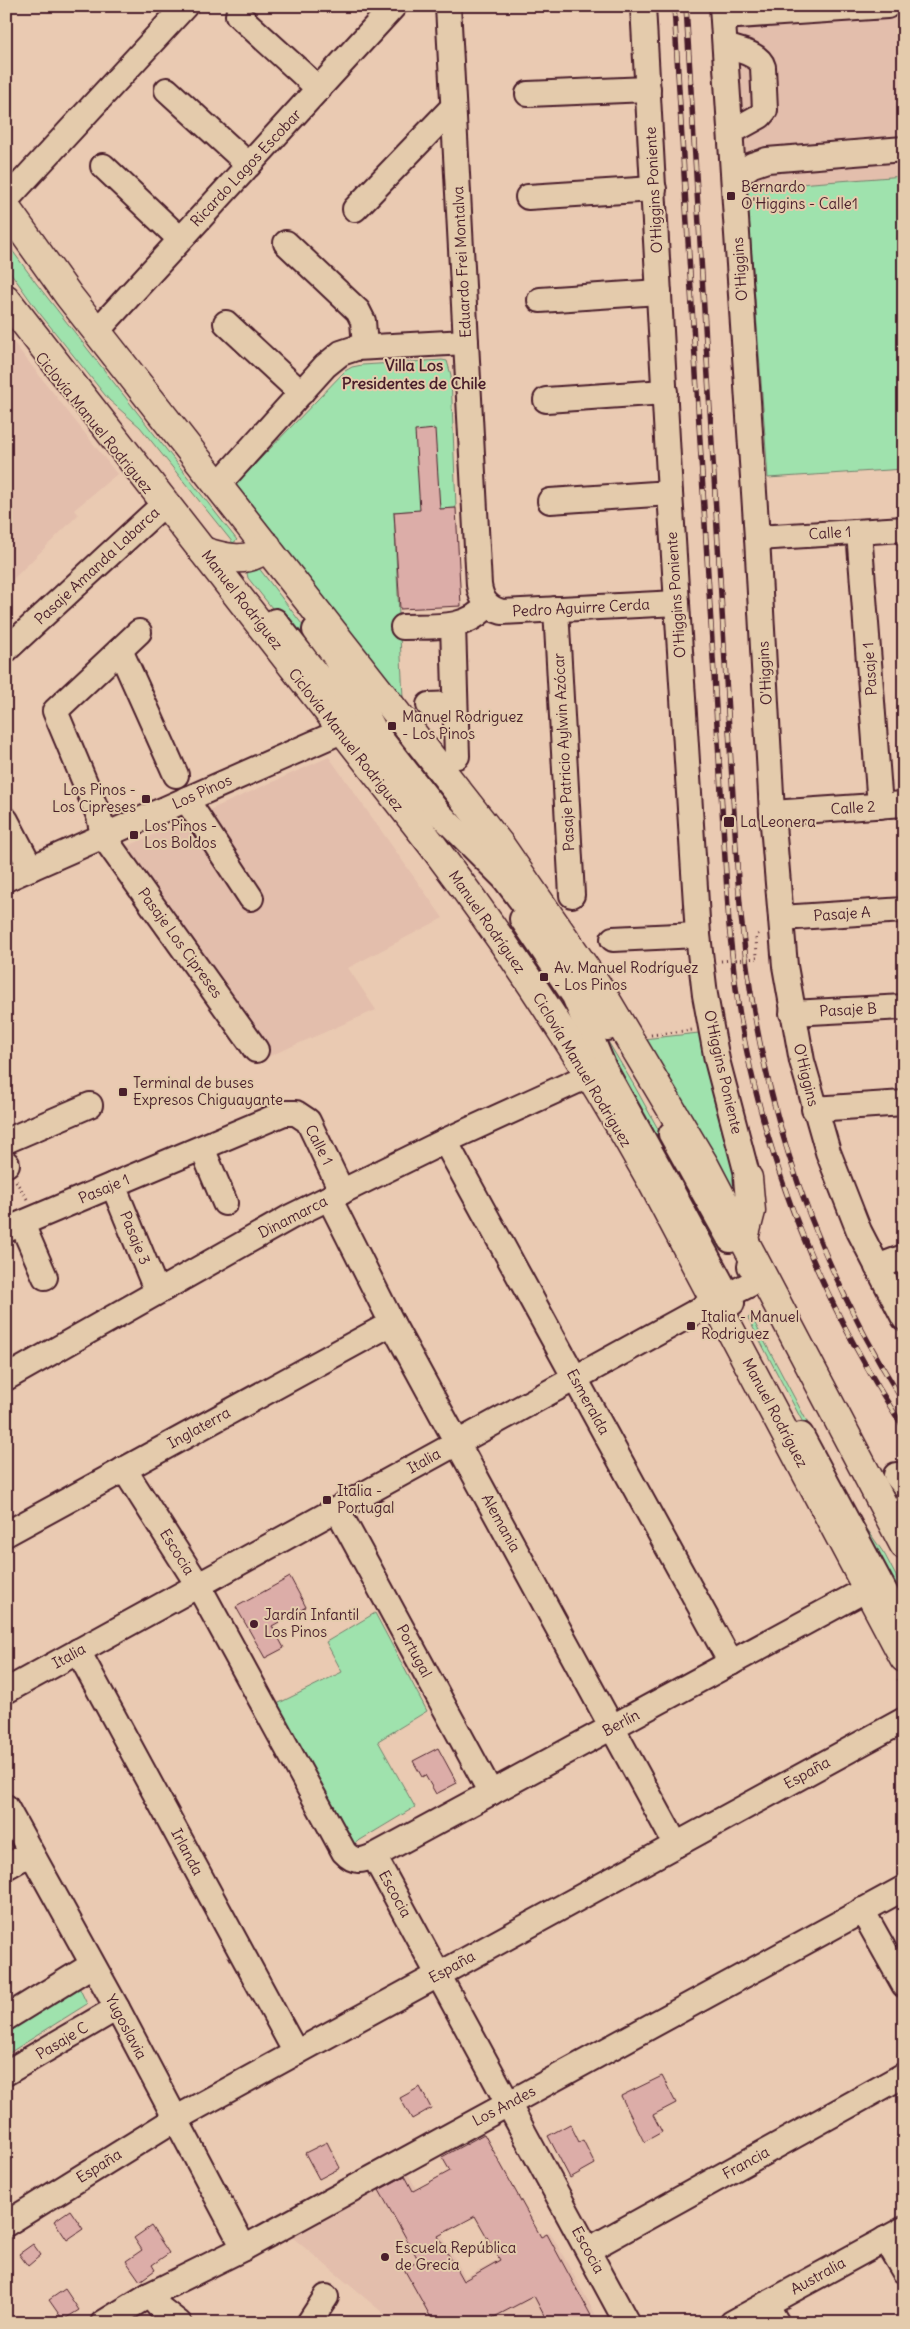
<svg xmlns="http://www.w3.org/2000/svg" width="910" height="2329" font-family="Delius,sans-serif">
<rect width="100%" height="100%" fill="#eacab2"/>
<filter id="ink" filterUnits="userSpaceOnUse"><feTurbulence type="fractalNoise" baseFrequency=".02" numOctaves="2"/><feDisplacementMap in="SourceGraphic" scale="10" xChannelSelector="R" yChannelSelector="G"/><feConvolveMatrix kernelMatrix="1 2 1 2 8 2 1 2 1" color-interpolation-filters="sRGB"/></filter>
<g filter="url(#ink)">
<!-- built -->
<g fill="#e3beac">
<polygon points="737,6 904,6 904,176 747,188"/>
<polygon points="6,333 117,474 74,510 78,515 6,586"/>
<polygon points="329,757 443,918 348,968 376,1010 265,1058 121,849"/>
<polygon points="407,2172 465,2277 550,2232 600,2323 395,2323 292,2237"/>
</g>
<!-- green -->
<g fill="#9fe2ad" stroke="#74806c">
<polygon points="904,176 904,469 768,478 747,188"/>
<polygon points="6,242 36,283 237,540 233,543 140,427 109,400 37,310 6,266"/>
<polygon points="442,360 447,361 451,375 456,508 394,512 403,698 236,484 345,371 352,367 362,365"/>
<polygon points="258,567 325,654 352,708 248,578 247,573"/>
<polygon points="591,1013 635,1087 723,1247 715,1252 616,1075"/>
<polygon points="699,1033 744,1185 746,1214 643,1039"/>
<polygon points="751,1316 854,1510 885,1555 896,1576 904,1591 904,1615 748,1318"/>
<polygon points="375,1613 427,1711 378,1741 415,1807 352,1845 277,1704 342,1672 326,1642"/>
<polygon points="78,1985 87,2004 6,2055 6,2030"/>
</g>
<!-- building -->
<g fill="#dcada8" stroke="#4a1f2b" fill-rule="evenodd">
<polygon points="435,429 440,509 456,508 461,606 400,609 394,512 420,510 415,431"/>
<polygon points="290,1577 306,1607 272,1626 284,1648 265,1658 236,1607"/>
<polygon points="438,1748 457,1783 436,1794 425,1775 422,1777 413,1761"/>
<polygon points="662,2076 676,2103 653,2115 662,2132 644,2142 621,2096"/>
<polygon points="420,2087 431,2108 412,2119 400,2098"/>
<polygon points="570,2124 579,2142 583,2140 595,2164 570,2178 548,2136"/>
<path d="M484 2134 541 2237 547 2234 595 2323H548L534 2296 483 2323H434L404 2269 419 2261 379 2190 405 2176 413 2191 450 2171 442 2157ZM475 2216 500 2260 463 2281 438 2236Z"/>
<polygon points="327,2142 340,2168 319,2179 305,2153"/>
<polygon points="70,2210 83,2229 67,2240 54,2221"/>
<polygon points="151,2226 169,2253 152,2265 155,2270 140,2281 126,2261 142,2250 134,2238"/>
<polygon points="33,2244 41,2255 28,2266 19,2254"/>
<polygon points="65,2289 79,2310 63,2320 49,2300"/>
</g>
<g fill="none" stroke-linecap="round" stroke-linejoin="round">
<defs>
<g id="minor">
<path d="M448 6 479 585C481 599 487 608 502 612L677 603"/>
<polyline points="643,6 670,493 698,935 705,995 717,1060 748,1178"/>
<polyline points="722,6 757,538 772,813 785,966 802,1061 828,1152 859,1231 904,1318"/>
<polyline points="238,15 319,89"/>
<polyline points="723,17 887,6"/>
<path d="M725 46C737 50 759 53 763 67L765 110 760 116 731 132"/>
<polyline points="167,90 249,165"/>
<polyline points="528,94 648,89"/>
<polyline points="103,166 180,239"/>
<polyline points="734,178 752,165 767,160 904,149"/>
<polyline points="528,197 654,189"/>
<polyline points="6,200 185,6"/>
<polyline points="355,209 453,107"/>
<polyline points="286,243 358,311 363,321 365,347"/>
<polyline points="540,300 659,292"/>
<polyline points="226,323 301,393"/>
<polyline points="97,331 394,6"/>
<polyline points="546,400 665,392"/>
<polyline points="218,485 325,366 341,353 356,348 466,342"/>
<polyline points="550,501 670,493"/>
<polyline points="859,532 880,806"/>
<polyline points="757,538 904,529"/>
<polyline points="556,609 572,895"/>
<polyline points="275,621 364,734"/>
<polyline points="453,625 457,756"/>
<path d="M403 627C432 626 467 631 487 605"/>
<polyline points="315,630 333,654 377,734 439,813 504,878 542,928"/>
<polyline points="139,632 55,711 99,816 103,836 256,1050"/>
<polyline points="6,650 165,503"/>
<polyline points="120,650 176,775"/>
<polyline points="429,705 455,704"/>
<polyline points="186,799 251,898"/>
<polyline points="772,813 904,804"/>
<polyline points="6,820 31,868"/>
<polyline points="6,879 344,730"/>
<polyline points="781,918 904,910"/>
<polyline points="522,919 574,996 604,1068 665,1178 732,1303"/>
<polyline points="613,939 698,935"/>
<polyline points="568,966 608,1028"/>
<polyline points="792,1013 904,1007"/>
<polyline points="814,1109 904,1103"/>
<polyline points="671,1134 730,1240"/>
<polyline points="6,1141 90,1105"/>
<polyline points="445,1141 731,1663"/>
<polyline points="202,1148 225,1203"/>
<polyline points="6,1163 7,1164"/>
<polyline points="113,1185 157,1292"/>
<polyline points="329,1198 392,1323 676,1845"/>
<polyline points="22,1224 45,1277"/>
<polyline points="6,1230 284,1113 296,1113 308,1121 342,1192"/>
<polyline points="877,1267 904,1257"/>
<polyline points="6,1378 292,1216 445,1141 590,1075"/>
<polyline points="801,1435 904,1627"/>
<path d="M124 1469 198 1585 344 1852C354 1863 362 1861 374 1856L867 1589"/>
<polyline points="896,1475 904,1485"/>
<polyline points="337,1509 491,1793"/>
<polyline points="6,1534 392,1323"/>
<polyline points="78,1651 296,2053"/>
<polyline points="6,1691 699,1310 764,1277 750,1266"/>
<polyline points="6,1807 117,2008 244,2248"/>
<polyline points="374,1856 627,2323"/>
<polyline points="6,1867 31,1853"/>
<polyline points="862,1910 904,1985"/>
<polyline points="6,2018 92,1965"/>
<polyline points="6,2073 117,2008"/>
<polyline points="6,2224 175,2119 904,1720"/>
<polyline points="885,2239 904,2271"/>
<polyline points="588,2250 904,2075"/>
<polyline points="149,2295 161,2309 179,2323"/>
<polyline points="766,2304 777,2323"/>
<polyline points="103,2323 149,2295 244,2248 904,1888"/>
<polyline points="309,2323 326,2297"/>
<polyline points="732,2323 904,2229"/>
</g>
<g id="major">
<polyline points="6,208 69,296 501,846 599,988 705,1166 904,1545"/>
<path d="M6 299 433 846C514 953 587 1065 652 1182L904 1658"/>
<path d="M203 551C225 558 250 565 267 546"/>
<polyline points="744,1238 751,1211 748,1178"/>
</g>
</defs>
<!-- minor casing -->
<use href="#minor" stroke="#4a1f2b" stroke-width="28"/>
<!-- major casing -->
<use href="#major" stroke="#4a1f2b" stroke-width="31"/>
<!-- path -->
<g stroke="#4a1f2b" stroke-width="3" stroke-dasharray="1 4" stroke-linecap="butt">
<polyline points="721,961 757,958 756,936 761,933"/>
<polyline points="651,1035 692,1030"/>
<polyline points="16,1181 27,1199"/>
<polyline points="898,1679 904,1690"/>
</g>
<!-- minor -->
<use href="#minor" stroke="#e4cbac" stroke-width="24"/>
<!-- major -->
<use href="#major" stroke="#e4cbac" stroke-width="28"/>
<defs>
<g id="rail">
<path d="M674 6 729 925C733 963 736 1000 744 1038 771 1177 826 1309 904 1428"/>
<path d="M686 6 738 881C752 1072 802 1240 904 1403"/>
</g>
</defs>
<!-- rail casing -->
<use href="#rail" stroke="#4a1f2b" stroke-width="5.5"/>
<!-- rail -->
<use href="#rail" stroke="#e4cbac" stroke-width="4" stroke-dasharray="11" stroke-linecap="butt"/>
</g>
</g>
<!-- markers -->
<g fill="#4a1f2b" stroke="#e4cbac" stroke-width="2">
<rect x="726" y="191" width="10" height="10" rx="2.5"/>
<rect x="387" y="721" width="10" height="10" rx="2.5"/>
<rect x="141" y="794" width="10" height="10" rx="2.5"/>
<rect x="723" y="816" width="12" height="12" rx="2.5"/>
<rect x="129" y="830" width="10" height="10" rx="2.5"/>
<rect x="539" y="972" width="10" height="10" rx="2.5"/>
<rect x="118" y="1087" width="10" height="10" rx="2.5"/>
<rect x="686" y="1321" width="10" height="10" rx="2.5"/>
<rect x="322" y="1495" width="10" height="10" rx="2.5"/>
<circle cx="254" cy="1624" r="5"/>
<circle cx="385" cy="2257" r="5"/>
</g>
<g text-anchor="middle" stroke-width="4" stroke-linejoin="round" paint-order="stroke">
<!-- street labels -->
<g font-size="15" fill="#4a1f2b" stroke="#e4cbac">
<text transform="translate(246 168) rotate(-47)" y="5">Ricardo Lagos Escobar</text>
<text transform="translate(654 190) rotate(-93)" y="5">O'Higgins Poniente</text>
<text transform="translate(462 262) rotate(-93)" y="5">Eduardo Frei Montalva</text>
<text transform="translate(740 269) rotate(-94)" y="5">O'Higgins</text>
<text transform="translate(94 423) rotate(51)" y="5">Ciclovía Manuel Rodriguez</text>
<text transform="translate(830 533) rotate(-4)" y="5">Calle 1</text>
<text transform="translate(97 566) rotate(-43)" y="5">Pasaje Amanda Labarca</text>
<text transform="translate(676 595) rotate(-94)" y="5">O'Higgins Poniente</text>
<text transform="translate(242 600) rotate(52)" y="5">Manuel Rodríguez</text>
<text transform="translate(581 608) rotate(-3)" y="5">Pedro Aguirre Cerda</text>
<text transform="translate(870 669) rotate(-94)" y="5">Pasaje 1</text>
<text transform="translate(765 673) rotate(-93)" y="5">O'Higgins</text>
<text transform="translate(346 740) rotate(52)" y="5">Ciclovía Manuel Rodriguez</text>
<text transform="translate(564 752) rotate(-93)" y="5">Pasaje Patricio Aylwin Azócar</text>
<text transform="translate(202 792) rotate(-24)" y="5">Los Pinos</text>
<text transform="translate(853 808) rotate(-4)" y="5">Calle 2</text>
<text transform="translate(842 914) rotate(-4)" y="5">Pasaje A</text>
<text transform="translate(487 922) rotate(55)" y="5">Manuel Rodríguez</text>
<text transform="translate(180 943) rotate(54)" y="5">Pasaje Los Cipreses</text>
<text transform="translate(848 1010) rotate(-3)" y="5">Pasaje B</text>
<text transform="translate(582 1070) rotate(59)" y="5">Ciclovía Manuel Rodriguez</text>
<text transform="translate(723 1072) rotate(77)" y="5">O'Higgins Poniente</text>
<text transform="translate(806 1075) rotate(76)" y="5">O'Higgins</text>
<text transform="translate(319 1145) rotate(63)" y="5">Calle 1</text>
<text transform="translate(104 1189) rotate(-23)" y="5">Pasaje 1</text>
<text transform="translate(293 1217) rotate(-27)" y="5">Dinamarca</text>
<text transform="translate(135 1238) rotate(68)" y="5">Pasaje 3</text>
<text transform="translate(588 1402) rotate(61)" y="5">Esmeralda</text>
<text transform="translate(775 1413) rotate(62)" y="5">Manuel Rodríguez</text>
<text transform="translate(199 1428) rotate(-29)" y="5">Inglaterra</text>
<text transform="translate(424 1461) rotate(-29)" y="5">Italia</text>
<text transform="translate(501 1523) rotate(61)" y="5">Alemania</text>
<text transform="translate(177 1552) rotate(58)" y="5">Escocia</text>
<text transform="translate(414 1651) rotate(62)" y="5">Portugal</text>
<text transform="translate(69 1656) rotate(-29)" y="5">Italia</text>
<text transform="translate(621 1723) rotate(-28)" y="5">Berlín</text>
<text transform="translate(807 1773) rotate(-29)" y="5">España</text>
<text transform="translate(187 1852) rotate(62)" y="5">Irlanda</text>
<text transform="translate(395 1894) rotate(61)" y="5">Escocia</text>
<text transform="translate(452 1967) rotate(-29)" y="5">España</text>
<text transform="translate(126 2027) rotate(62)" y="5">Yugoslavia</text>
<text transform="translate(62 2041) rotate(-31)" y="5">Pasaje C</text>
<text transform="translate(504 2106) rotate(-28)" y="5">Los Andes</text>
<text transform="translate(746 2163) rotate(-29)" y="5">Francia</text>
<text transform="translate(99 2166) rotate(-32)" y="5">España</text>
<text transform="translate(588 2250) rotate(61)" y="5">Escocia</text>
<text transform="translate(818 2276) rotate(-29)" y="5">Australia</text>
</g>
<!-- poi labels -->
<g font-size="15" fill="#4a1f2b" stroke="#e4cbac" text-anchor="start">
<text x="741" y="192">Bernardo<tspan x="741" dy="17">O'Higgins - Calle1</tspan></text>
<text x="402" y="722">Manuel Rodriguez<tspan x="402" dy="17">- Los Pinos</tspan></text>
<text x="136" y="795" text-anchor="end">Los Pinos -<tspan x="136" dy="17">Los Cipreses</tspan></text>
<text x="740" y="827">La Leonera</text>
<text x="144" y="831">Los Pinos -<tspan x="144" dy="17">Los Boldos</tspan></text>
<text x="554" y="973">Av. Manuel Rodríguez<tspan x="554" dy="17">- Los Pinos</tspan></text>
<text x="133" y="1088">Terminal de buses<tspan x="133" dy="17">Expresos Chiguayante</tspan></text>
<text x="701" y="1322">Italia - Manuel<tspan x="701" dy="17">Rodriguez</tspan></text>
<text x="337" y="1496">Italia -<tspan x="337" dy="17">Portugal</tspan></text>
<text x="264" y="1620">Jardín Infantil<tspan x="264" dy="17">Los Pinos</tspan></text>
<text x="395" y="2253">Escuela República<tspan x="395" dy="17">de Grecia</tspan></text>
</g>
<!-- neighbourhood labels -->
<g font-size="16" font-weight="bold" fill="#4a1f2b" stroke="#e4cbac">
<text x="414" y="371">Villa Los<tspan x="414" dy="18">Presidentes de Chile</tspan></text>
</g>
</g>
<!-- margin -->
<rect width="910" height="2329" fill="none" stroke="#e4cbac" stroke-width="25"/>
<rect x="12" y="12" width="885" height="2304" fill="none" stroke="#4a1f2b" stroke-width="2" filter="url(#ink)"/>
</svg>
